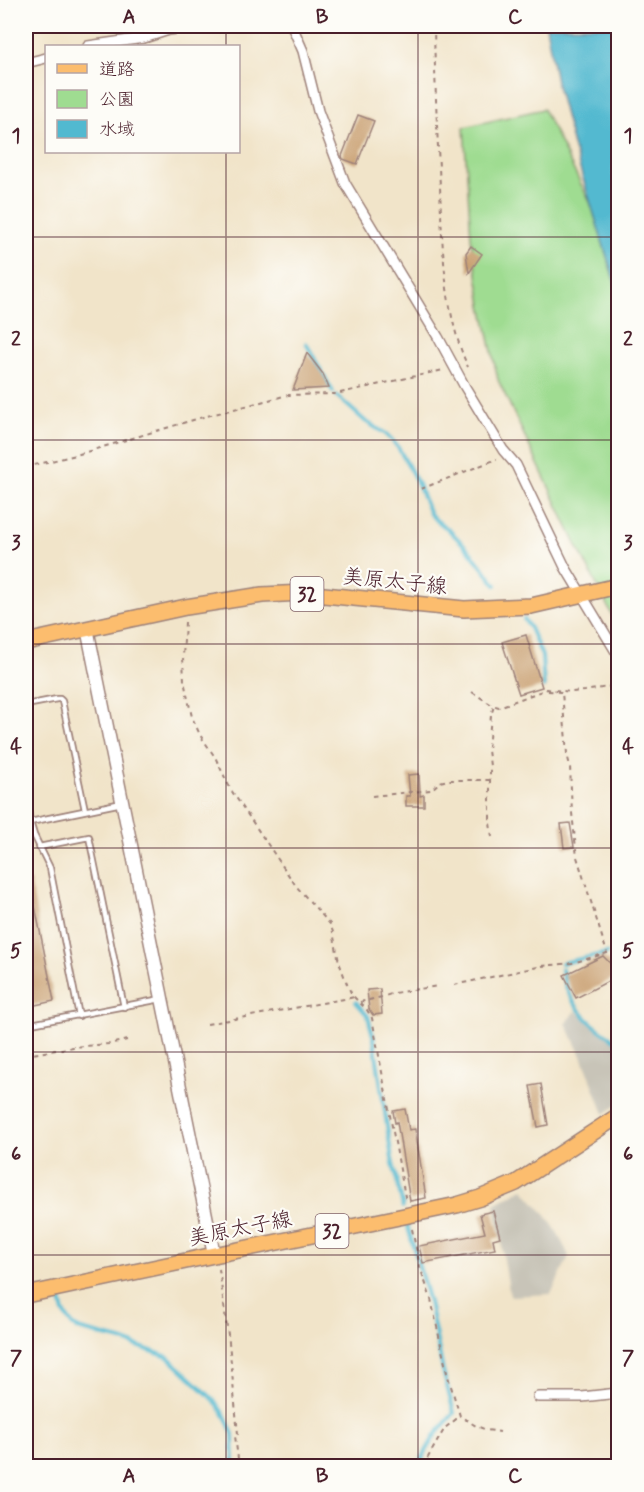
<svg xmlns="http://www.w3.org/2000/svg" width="644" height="1492" font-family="Mynerve,'Klee One',sans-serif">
<rect width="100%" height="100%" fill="#fdfcf7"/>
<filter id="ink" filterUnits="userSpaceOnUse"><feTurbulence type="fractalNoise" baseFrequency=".0167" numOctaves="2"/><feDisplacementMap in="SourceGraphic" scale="12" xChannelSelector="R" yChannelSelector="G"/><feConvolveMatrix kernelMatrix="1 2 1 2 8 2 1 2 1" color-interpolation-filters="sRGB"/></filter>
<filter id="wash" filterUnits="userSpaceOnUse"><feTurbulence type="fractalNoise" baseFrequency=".008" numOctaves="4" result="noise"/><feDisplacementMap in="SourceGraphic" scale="24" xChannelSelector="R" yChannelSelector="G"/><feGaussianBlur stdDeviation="1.35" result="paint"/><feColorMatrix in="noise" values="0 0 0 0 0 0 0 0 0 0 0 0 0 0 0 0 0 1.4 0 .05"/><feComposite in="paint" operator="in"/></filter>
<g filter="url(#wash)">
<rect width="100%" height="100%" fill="#f1e4c9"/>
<!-- industrial -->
<g fill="#c8c4b8">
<polygon points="576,1011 616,1043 618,1046 618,1104 604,1114 587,1069 566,1023"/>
<polygon points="523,1189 545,1214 556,1230 569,1256 551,1294 510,1296 495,1204"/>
</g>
<!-- green -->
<polygon fill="#9fdc91" stroke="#747e5e" stroke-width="1.5" points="543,109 593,208 618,293 618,627 575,542 498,380 482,305 471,238 464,127"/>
<!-- water -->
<polygon fill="#52b9d0" stroke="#4e6c7e" stroke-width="1.5" points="546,26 618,26 618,293 574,149 556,82"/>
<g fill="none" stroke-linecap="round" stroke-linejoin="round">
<!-- stream -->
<g stroke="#52b9d0" stroke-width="4">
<polyline points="306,343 333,392"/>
<polyline points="337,396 365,421 386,434 392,440 399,449 417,482 430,514 436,520 449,530 468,549 496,585"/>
<polyline points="524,619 530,628 542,656 544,687"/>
<polyline points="562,963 607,953"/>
<path d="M562 969C563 992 581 1016 599 1029 605 1034 613 1038 618 1043"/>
<polyline points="356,1002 368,1016 374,1040 392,1159 403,1207"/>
<polyline points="407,1224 429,1302 443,1371 454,1413 435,1435 418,1466"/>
<polyline points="60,1296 64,1313 73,1326 81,1330 121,1340 168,1357 214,1400 225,1416 233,1434 234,1466"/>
</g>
</g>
<g id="blocks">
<!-- building -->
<g fill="#caa274">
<polygon points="358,115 374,121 357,164 343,159 342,156"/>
<polygon points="471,246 482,254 469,273 466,253"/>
<polygon points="307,353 323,374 329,388 293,390"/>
<polygon points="526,635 542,687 519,694 502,642"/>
<polygon points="419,774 420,796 424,795 424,806 406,806 406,796 410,796 408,775"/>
<polygon points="570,823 574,847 564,848 561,824"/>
<polygon points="30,881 54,1001 26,1007 26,882"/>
<polygon points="603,956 618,971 618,976 576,998 564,975"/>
<polygon points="380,989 382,1014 373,1015 369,1009 367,990"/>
<polygon points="541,1084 548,1125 538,1127 530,1086"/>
<polygon points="405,1109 409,1130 415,1129 426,1198 410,1201 397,1122 395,1123 393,1111"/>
<polygon points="493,1211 500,1237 493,1239 495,1249 423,1263 419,1246 485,1233 480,1214"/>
</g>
</g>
</g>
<g filter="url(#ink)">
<use href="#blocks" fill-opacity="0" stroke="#9e827a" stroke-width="1.5"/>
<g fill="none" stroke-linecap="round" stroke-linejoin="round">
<defs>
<g id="service">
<polyline points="26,705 57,699 60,699 62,701 85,810"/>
<polyline points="26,800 30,822"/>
<polyline points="39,847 89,837 124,1007"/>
<polyline points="79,1016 50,868 34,835 30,822 122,803"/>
<polyline points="26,1025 161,999"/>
</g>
<g id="minor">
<polyline points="292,26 303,51 318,111 345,183 438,337 465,387 503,450 516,465 565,567 618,655"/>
<polyline points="88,46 144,38 169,30 197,26"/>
<polyline points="26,63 46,58"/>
<polyline points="538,1397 582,1397 618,1393"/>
</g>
<polyline id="tertiary" points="87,628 214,1255"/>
<g id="primary">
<polyline points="26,642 186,607 262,595 304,593 464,609 531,606 618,586"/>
<polyline points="26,1295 214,1255 356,1226 457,1205 480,1198 516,1183 618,1116"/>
</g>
</defs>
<!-- service casing -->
<use href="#service" stroke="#9e827a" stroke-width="8"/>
<!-- minor casing -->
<use href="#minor" stroke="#9e827a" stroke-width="12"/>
<!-- tertiary casing -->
<use href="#tertiary" stroke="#9e827a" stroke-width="15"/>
<!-- primary casing -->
<use href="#primary" stroke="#9e827a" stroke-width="18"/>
<!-- path -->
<g stroke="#9e827a" stroke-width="2" stroke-dasharray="4.5 4.5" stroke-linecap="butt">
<path d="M434 26C435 79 437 133 440 186 442 245 444 314 468 367"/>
<polyline points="26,467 76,455 203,417 288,395 336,394 443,370"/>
<polyline points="421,489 497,459"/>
<polyline points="185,622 183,657 184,681 192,717 200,735 215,757 231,790 296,886 330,924 333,932 339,962 347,984 352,995 367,1010 372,1018 406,1202"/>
<polyline points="548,691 562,692 567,754 570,766 572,813 577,857 607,953"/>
<polyline points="472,692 492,705 499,707 547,689 571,692 585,691 618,685"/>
<polyline points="372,796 431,790 440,782 448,780 490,780"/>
<polyline points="492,837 490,823 490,766 488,750 491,715 494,706"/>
<polyline points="454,985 542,966 572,963 618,950"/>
<polyline points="360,1002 382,997 394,993 438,986"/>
<polyline points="207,1024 355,997"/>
<polyline points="26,1066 27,1055 73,1047 109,1044 127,1040"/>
<polyline points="412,1229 420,1267 431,1299 447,1373 460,1416 476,1426 487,1430 500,1432"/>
<polyline points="219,1269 229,1342 238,1434 235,1436 239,1466"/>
<polyline points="423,1466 445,1428 460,1416"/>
</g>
<!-- service -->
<use href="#service" stroke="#fff" stroke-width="4.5"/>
<!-- minor -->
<use href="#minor" stroke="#fff" stroke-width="9"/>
<!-- tertiary -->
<use href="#tertiary" stroke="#fff" stroke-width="12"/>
<!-- primary -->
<use href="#primary" stroke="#fcbd6e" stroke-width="15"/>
</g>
</g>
<!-- grid -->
<path fill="none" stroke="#4a1f2b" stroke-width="1.5" stroke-opacity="0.55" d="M226 26V46M418 26V1466M226 152V1466M26 237H618M26 440H618M26 644H618M26 848H618M26 1052H618M26 1255H618"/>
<g text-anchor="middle" stroke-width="4.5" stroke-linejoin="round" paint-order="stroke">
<!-- shield labels -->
<g fill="#fdfcf7" stroke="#806168" stroke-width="1.5">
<rect x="290.5" y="577" width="33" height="34" rx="4.5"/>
<rect x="315.5" y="1214" width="33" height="34" rx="4.5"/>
</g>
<g font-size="20" font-weight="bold" fill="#4a1f2b">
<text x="307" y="601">32</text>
<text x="332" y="1238">32</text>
</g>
<!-- street labels -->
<g font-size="21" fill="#4a1f2b" stroke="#fdfcf7">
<text transform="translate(395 581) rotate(6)" y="7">美原太子線</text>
<text transform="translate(240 1228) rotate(-11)" y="7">美原太子線</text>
</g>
</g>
<!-- margin -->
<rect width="644" height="1492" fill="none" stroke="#fdfcf7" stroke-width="66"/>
<!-- legend -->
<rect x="45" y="45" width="195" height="108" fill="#fdfcf7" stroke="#b5a4a5" stroke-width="1.5"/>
<rect x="57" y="64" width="30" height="9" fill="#fcbd6e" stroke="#b5a4a5" stroke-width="1.5"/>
<text x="99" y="75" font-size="18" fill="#4a1f2b">道路</text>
<rect x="57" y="90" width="30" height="18" fill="#9fdc91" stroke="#b5a4a5" stroke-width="1.5"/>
<text x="99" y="105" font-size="18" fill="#4a1f2b">公園</text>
<rect x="57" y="120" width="30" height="18" fill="#52b9d0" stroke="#b5a4a5" stroke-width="1.5"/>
<text x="99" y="135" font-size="18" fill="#4a1f2b">水域</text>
<rect x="33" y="33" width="578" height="1426" fill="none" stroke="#4a1f2b" stroke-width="2"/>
<g font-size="20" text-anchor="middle" font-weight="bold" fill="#4a1f2b">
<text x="129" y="23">A</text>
<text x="322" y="23">B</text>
<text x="515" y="23">C</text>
<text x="16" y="142">1</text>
<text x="628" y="142">1</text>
<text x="16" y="345">2</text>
<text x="628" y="345">2</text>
<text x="16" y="549">3</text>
<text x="628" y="549">3</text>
<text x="16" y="753">4</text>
<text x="628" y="753">4</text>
<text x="16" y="957">5</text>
<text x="628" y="957">5</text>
<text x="16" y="1160">6</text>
<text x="628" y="1160">6</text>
<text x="16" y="1364">7</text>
<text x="628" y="1364">7</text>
<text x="129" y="1482">A</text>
<text x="322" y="1482">B</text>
<text x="515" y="1482">C</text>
</g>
</svg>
